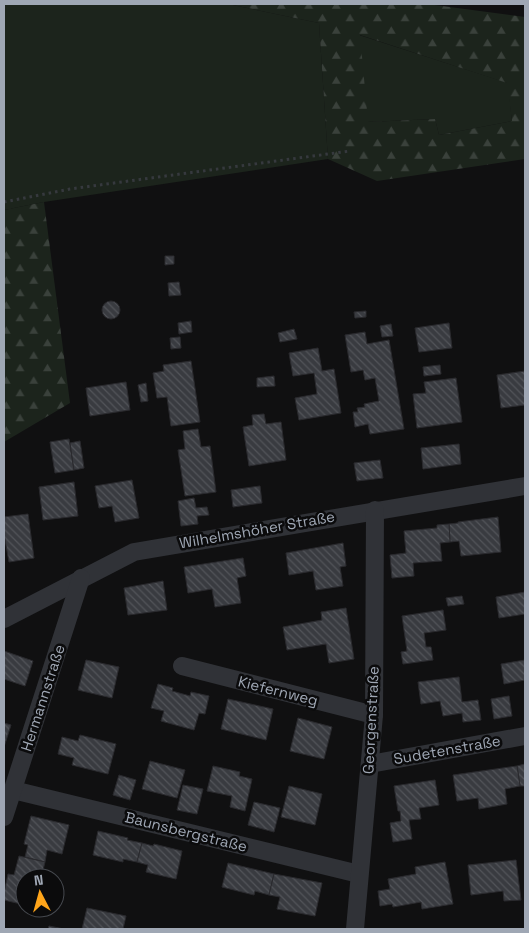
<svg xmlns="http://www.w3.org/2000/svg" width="529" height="933" font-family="'Space Grotesk',sans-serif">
<defs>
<pattern id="forest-firs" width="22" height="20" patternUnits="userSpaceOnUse" patternTransform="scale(1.25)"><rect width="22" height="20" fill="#1c241c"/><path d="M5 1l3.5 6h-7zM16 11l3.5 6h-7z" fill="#3a413b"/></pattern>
<pattern id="building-back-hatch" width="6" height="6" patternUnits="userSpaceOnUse" patternTransform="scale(1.25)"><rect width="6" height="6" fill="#393b40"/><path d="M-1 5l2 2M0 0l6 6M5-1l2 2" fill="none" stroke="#525459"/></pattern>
</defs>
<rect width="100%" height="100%" fill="#101011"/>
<!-- grass -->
<g fill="#1c241c">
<polygon points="4,4 228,4 319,23 328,159 44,202 4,210"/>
<polygon points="359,35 508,83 512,121 439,135 435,119 367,122"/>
</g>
<!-- forest -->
<g fill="url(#forest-firs)" fill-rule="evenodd">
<path d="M228 4H427L525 17V159L377 181 328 159 319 23ZM360 35 507 83 512 121 439 135 435 119 368 122Z"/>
<polygon points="44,202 70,403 4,442 4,210"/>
</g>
<!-- building -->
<g fill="url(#building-back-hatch)" stroke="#2a2a2e">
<polygon points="165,256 174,256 174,264 165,265"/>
<polygon points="179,282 181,295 169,296 168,283"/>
<circle cx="111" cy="310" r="9"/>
<polygon points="366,311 366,317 355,318 354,312"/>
<polygon points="191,321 192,332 179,334 178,323"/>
<polygon points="449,323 452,348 419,352 415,328"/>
<polygon points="391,324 393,336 382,337 380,326"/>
<polygon points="294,329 297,339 280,342 278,333"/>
<polygon points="365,332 367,344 389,340 404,429 370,434 368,424 355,427 353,412 358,412 357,408 365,407 364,404 379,401 375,378 365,380 363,370 351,372 345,335"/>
<polygon points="180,337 181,348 171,349 170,338"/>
<polygon points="318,348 322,371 334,369 341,413 299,420 295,398 317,394 314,373 293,376 289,353"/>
<polygon points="191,361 200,422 171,426 167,397 157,398 153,373 164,371 163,365"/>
<polygon points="440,365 441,374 424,376 423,367"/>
<polygon points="525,371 525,405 501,408 497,375"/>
<polygon points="274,376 275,386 257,387 257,378"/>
<polygon points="456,378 462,422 417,428 413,394 426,393 424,382"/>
<polygon points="126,382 130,410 90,416 86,388"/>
<polygon points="146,383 148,401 141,402 138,385"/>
<polygon points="264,414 266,424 281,422 286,460 249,466 243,427 253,425 252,415"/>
<polygon points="198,429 201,447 210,446 216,492 185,496 178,450 185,449 183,431"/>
<polygon points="69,439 74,470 55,473 50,442"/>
<polygon points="80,441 84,468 74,470 70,443"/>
<polygon points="459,444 461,464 423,469 421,448"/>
<polygon points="380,460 383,478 357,481 354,463"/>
<polygon points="132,480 139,518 115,522 112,506 99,508 95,486"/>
<polygon points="74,482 78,516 43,520 39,487"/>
<polygon points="260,486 262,503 233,507 231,490"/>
<polygon points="194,498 196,508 207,507 209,515 197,516 198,524 181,526 178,501"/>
<polygon points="28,514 34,558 9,562 4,534 4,517"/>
<polygon points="498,517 501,552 461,556 459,541 450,542 449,524 458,523 458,522"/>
<polygon points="449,524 450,542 440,543 442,561 413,563 414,576 392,578 390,555 406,553 404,531 437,528 437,525"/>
<polygon points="343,543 346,566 340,567 343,586 316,590 313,571 289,575 286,553"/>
<polygon points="243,558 246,576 237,578 241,603 215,607 212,589 188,593 184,567"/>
<polygon points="163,581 167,610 128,615 124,588"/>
<polygon points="525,592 525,617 525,614 499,618 496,597"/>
<polygon points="462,596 464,604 448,606 446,598"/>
<polygon points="346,608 354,659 329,663 326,644 287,650 283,627 322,620 321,612"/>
<polygon points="443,610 446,630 424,633 426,647 431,647 433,660 403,664 401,652 407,651 402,616"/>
<polygon points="4,651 33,661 25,686 4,679"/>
<polygon points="86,660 119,667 112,698 78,690"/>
<polygon points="525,660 525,680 504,684 501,664"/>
<polygon points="459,677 462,702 478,700 481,720 463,722 462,713 443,716 440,701 421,704 418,682"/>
<polygon points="158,684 173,688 172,691 190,696 191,692 209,696 205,714 199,713 194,730 161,721 164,711 151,708"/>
<polygon points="509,696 512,716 494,719 491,699"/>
<polygon points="228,699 273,709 266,740 221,729"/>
<polygon points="298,718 332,727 324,759 290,751"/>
<polygon points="4,723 11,725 4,747"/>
<polygon points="80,735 116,744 108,774 72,765 74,758 58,754 62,737 78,741"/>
<polygon points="150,761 185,770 177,798 142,789"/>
<polygon points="525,764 525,786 520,786 517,766"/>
<polygon points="213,766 240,772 239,776 252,779 245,811 230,807 232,796 207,791"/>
<polygon points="517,766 520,786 505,789 507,804 479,809 478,798 457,801 453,775"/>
<polygon points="119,775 136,780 130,800 113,795"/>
<polygon points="435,780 439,805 419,808 421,819 409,820 412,839 393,842 390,823 401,821 400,811 398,811 394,786"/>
<polygon points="183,785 203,789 197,814 177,810"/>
<polygon points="289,786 322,794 315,825 281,817"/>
<polygon points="254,802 280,808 274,832 248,825"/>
<polygon points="31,816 69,825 62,854 47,850 45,862 25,857 28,845 24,844"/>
<polygon points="98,831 128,838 127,840 142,843 137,862 123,859 123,862 93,855"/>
<polygon points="142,843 153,846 154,844 182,851 176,879 146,872 148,865 137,862"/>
<polygon points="19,856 45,862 41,878 25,878 25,905 4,900 4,893 8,874 14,875"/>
<polygon points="516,860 521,900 504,901 503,891 471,895 468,865"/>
<polygon points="445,862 453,904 422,909 421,902 393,907 392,904 380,906 378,891 390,889 388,879 416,874 415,867"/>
<polygon points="228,863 274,874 269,895 255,891 254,895 222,887"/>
<polygon points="274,874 322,883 315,916 277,909 280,897 269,895"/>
<polygon points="87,908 126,916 123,929 82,929"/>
<polygon points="49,926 64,929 48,929"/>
</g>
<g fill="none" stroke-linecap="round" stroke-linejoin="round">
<!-- path -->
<polyline stroke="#36393e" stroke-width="3" stroke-dasharray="2.5 4" stroke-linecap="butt" points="4,202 70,189 350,151"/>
<!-- minor -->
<g stroke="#303237" stroke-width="18">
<polyline points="4,619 134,552 525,486"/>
<polyline points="182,666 374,715"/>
<polyline points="370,764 525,736"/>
<polyline points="13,790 359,874"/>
<polyline points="4,817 81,578"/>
<polyline points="355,929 374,715 375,510"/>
</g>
</g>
<g text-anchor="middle" stroke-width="5" stroke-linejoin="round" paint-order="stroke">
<!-- street labels -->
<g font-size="15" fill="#9fa7b4" stroke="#0b0b0c">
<text transform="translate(257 530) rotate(-10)" y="5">Wilhelmshöher Straße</text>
<text transform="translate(278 691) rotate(14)" y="5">Kiefernweg</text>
<text transform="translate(43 698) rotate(-72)" y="5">Hermannstraße</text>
<text transform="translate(371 720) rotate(-87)" y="5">Georgenstraße</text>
<text transform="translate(447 750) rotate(-10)" y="5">Sudetenstraße</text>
<text transform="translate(186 832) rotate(14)" y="5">Baunsbergstraße</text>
</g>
</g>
<!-- border -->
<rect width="529" height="933" fill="none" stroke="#9fa7b4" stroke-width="10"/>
<!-- north arrow -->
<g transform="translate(40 893) rotate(354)"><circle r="24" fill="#0b0b0c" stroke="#46494f"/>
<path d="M0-4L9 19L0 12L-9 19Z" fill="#ffa51a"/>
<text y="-8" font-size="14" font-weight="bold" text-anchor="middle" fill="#9fa7b4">N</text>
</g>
</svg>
